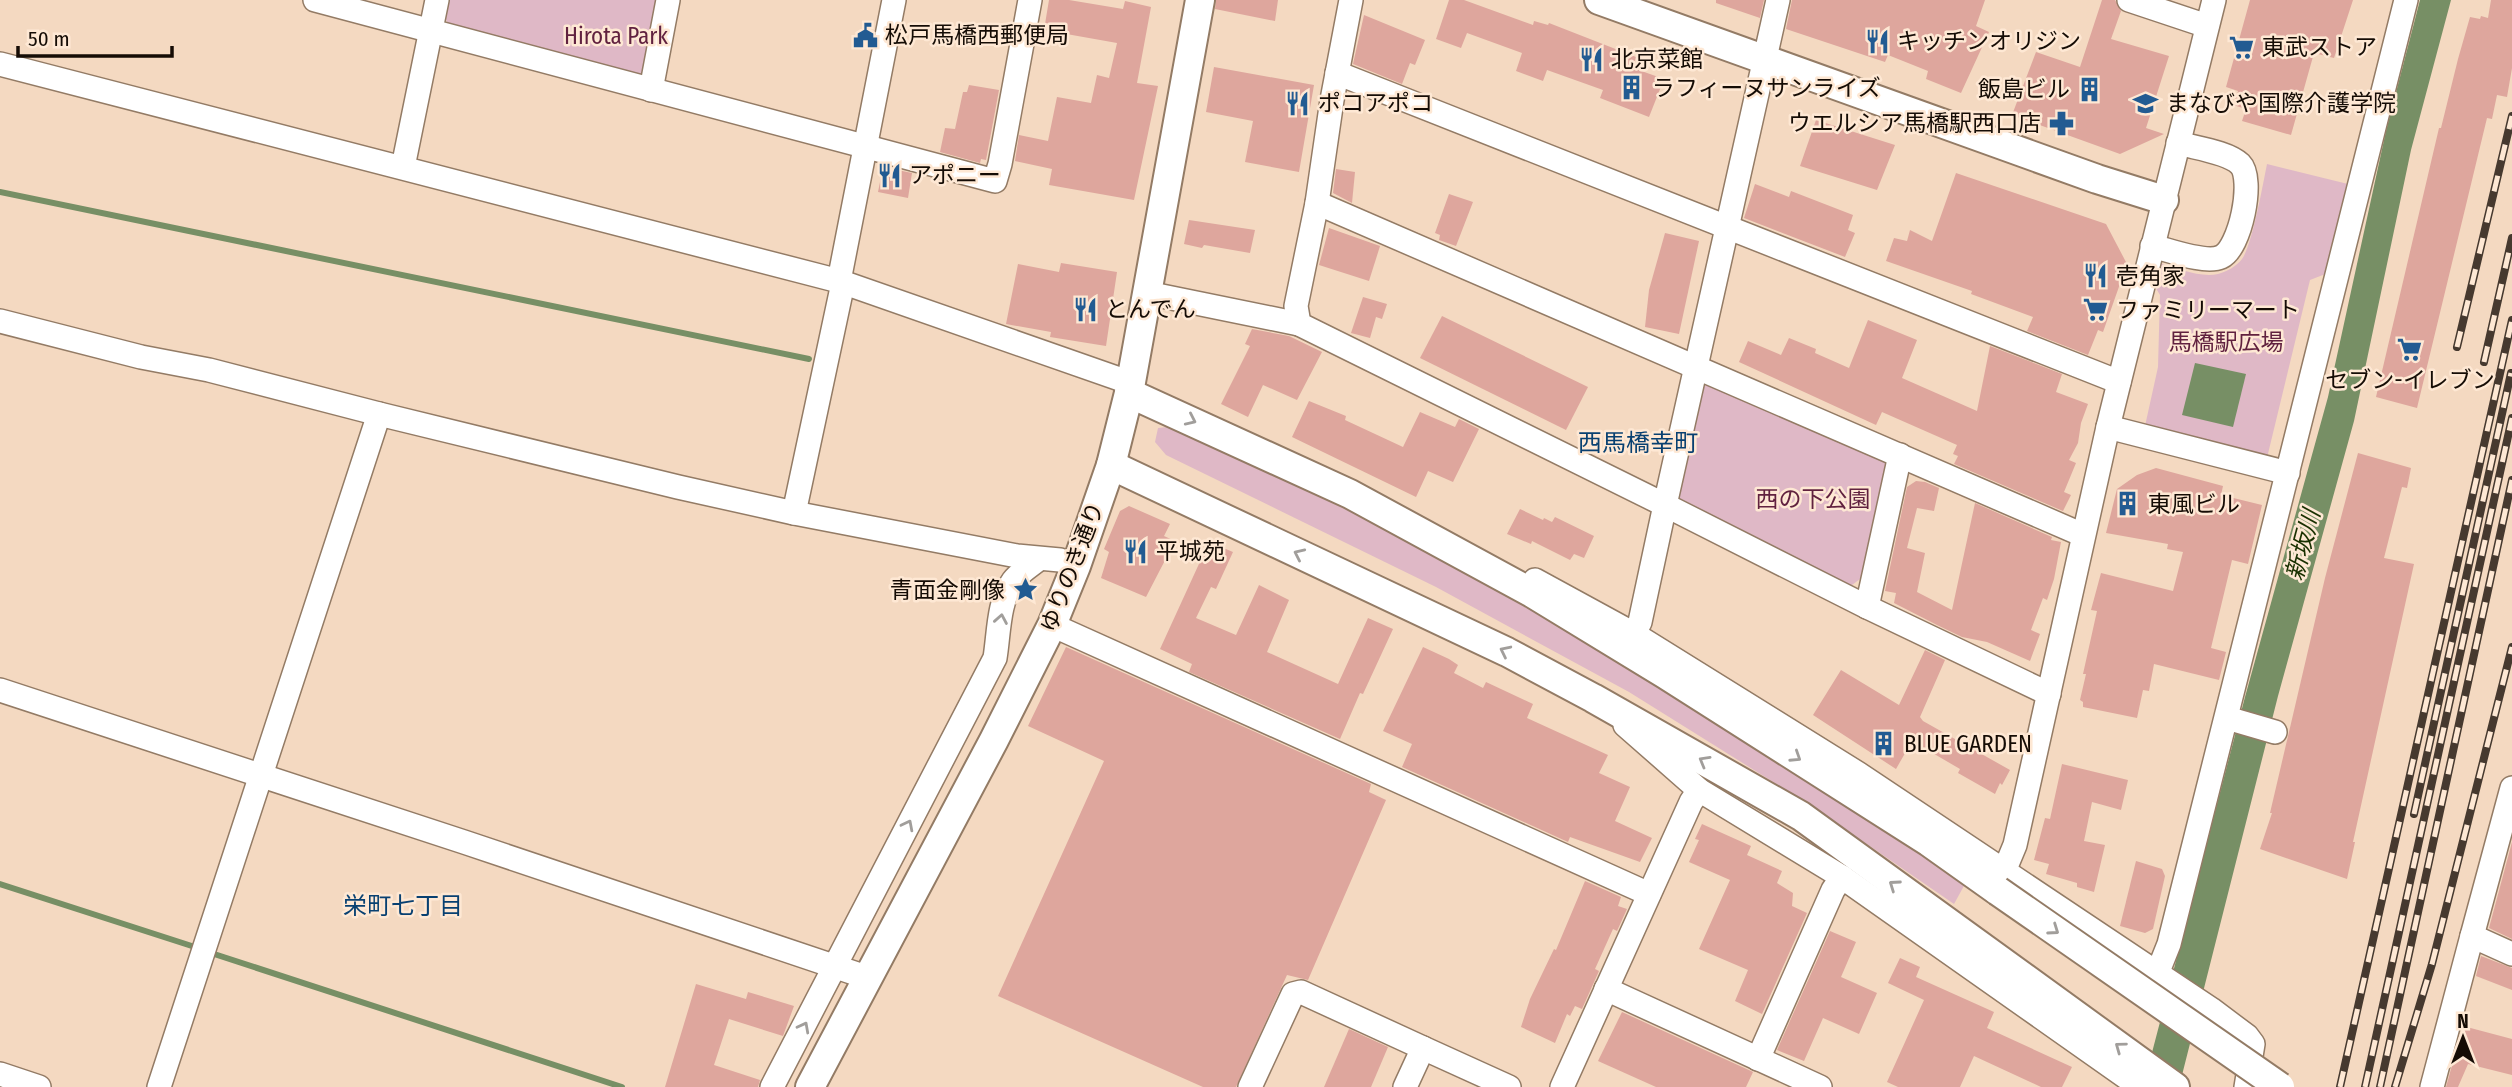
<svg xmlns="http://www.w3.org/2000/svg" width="2512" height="1087" font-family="'Fira Sans Condensed','Noto Sans JP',sans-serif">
<rect width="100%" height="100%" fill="#f4d9c1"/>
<!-- green -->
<g fill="#dfb8c6">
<polygon points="445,0 660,0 644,75 640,77 452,30 442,13"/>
<path d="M2267 164 2352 185 2328 273 2310 280 2266 462 2145 426 2158 367 2160 295 2154 285 2159 263C2177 268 2200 278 2218 274 2226 272 2237 266 2242 259 2252 246 2263 184 2267 164Z"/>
<polygon points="1706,385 1714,385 1883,459 1887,466 1864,576 1848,588 1686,506 1675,493 1699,392"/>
<polygon points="1177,426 1348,505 1571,629 1907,844 1965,884 1954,904 1810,805 1629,692 1436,587 1166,455 1155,442 1158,428"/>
</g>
<!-- water -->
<g fill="#778f65">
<polygon points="2420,0 2451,0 2411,150 2354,421 2278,696 2179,1087 2143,1087 2245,697 2328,397 2386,131"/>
<polygon points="2195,363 2246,374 2233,427 2182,415"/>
</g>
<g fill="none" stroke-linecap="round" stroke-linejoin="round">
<!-- stream -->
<g stroke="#778f65" stroke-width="6">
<polyline points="0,192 809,359"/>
<polyline points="0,884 198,948"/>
<polyline points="208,952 622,1087"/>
</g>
</g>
<!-- building -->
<g fill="#dea69d">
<polygon points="1049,0 1069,0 1123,9 1125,1 1151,7 1137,83 1158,86 1134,200 1049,185 1052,169 1015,161 1019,135 1048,141 1057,97 1091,103 1097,75 1109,78 1117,43 1044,30"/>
<polygon points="1216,0 1278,0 1275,21 1215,9"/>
<polygon points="1449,0 1464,0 1533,25 1534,21 1548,25 1549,23 1636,57 1633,68 1664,79 1649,117 1600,98 1603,90 1547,70 1543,81 1516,71 1522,53 1467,33 1461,48 1436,39"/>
<polygon points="1716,0 1764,0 1760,18 1716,3"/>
<polygon points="1792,0 1985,0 1976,26 1989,32 1961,93 1926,79 1928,71 1888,55 1885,62 1786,29"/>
<polygon points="2102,0 2115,0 2121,11 2111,39 2169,56 2146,128 2164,134 2120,154 2012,115 2036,52 2080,67"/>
<polygon points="2250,0 2353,0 2334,58 2314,53 2291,135 2242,121 2246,109 2233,105 2238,91 2226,87"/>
<polygon points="2491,0 2512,0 2512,68 2507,97 2497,95 2492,119 2487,118 2417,408 2376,397 2439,128 2441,128 2458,59 2470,17 2480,19 2481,16 2488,18"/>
<polygon points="1364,15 1425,40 1415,65 1410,63 1402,84 1353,64"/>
<polygon points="1214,67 1314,85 1299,172 1245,162 1253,121 1206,112"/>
<polygon points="969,85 999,90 986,160 981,159 980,163 940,152 945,128 955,129 963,92 967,92"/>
<polygon points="1816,120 1895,145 1877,190 1800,166"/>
<polygon points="883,167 912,173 908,198 878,192"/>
<polygon points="1336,169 1355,172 1352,203 1333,193"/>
<polygon points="1956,173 2106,224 2127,264 2103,332 2098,330 2088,355 2027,331 2033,317 1971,294 1972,291 1886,261 1894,238 1907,241 1910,230 1932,241"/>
<polygon points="1755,184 1789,197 1791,191 1853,215 1848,230 1855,233 1845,257 1744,218"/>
<polygon points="1449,194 1473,202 1456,246 1439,240 1440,235 1435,233"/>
<polygon points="1189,220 1255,230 1250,253 1204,245 1202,248 1184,244"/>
<polygon points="1329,228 1380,246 1369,281 1319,265"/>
<polygon points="1665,233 1699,241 1679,334 1645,327 1649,290"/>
<polygon points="1061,263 1117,272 1106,346 1050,337 1051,332 1006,324 1018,264 1059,272"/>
<polygon points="1363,297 1387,304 1382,319 1376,317 1370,338 1351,333"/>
<polygon points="1442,316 1588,387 1566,430 1420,358"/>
<polygon points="1868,320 1917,340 1902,378 1977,411 1990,346 2062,374 2056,392 2088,404 2081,423 2078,443 2069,460 2076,463 2064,492 2071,495 2063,511 1954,464 1958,456 1953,454 1957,445 1882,412 1876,425 1739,362 1748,341 1781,355 1789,338 1816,349 1815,353 1849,368"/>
<polygon points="1252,329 1289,336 1322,352 1297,400 1263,385 1248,417 1221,404 1250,346 1245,344"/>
<polygon points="1309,401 1346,416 1345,420 1403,447 1420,412 1455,427 1459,419 1479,429 1453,482 1428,471 1416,497 1292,437"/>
<polygon points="2358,453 2411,468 2407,488 2402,487 2384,558 2414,564 2353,842 2355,842 2347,879 2260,849 2272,813 2270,813 2325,578"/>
<polygon points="2156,468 2223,486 2221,495 2262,505 2248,564 2232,560 2211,648 2226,652 2219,680 2154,664 2149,691 2143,690 2137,718 2083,707 2083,702 2080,700 2086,674 2083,674 2097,611 2091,610 2101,573 2173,591 2183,552 2167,549 2168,544 2106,533 2117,489 2137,475"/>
<polygon points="1916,481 1925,482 1939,488 1934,511 1917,508 1907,548 1925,553 1917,592 1952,610 1975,503 2052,537 2051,540 2061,542 2054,579 2047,600 2043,598 2031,630 2040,634 2030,661 1987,642 1962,637 1937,625 1894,603 1896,593 1885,591 1907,487"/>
<polygon points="1129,506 1170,524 1164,536 1175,541 1146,597 1101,578 1109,552 1104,549 1120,511"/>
<polygon points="1520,509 1543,520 1544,518 1552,522 1555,517 1594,536 1584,558 1574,554 1570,560 1532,541 1531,544 1507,534"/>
<polygon points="1209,542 1233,552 1216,589 1211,587 1196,618 1236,635 1259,585 1289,600 1267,652 1338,684 1368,618 1393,629 1363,694 1360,693 1340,739 1189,672 1192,664 1160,649"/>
<polygon points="1066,647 1371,784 1369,792 1386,800 1308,980 1287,975 1236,1087 1203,1087 998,996 1104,761 1028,726"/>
<polygon points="1423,647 1449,659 1458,665 1454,673 1483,688 1486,682 1533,704 1527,718 1608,755 1599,773 1630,787 1615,821 1652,838 1640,862 1570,837 1568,842 1402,767 1412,744 1383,731"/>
<polygon points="1925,650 1945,660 1920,717 1923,721 2010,770 2002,785 2000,783 1995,794 1958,773 1960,769 1912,741 1896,769 1813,715 1841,670 1899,705"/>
<polygon points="2062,764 2128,780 2121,810 2092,802 2084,841 2105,845 2094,892 2077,887 2077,883 2046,874 2049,864 2034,860 2045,818 2050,819"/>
<polygon points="1702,824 1751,846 1747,855 1782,871 1777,883 1793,893 1792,906 1807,913 1762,1014 1735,1001 1748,970 1699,949 1730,880 1689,862 1699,840 1695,839"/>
<polygon points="2512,842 2512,939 2489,928"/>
<polygon points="2136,861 2162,869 2165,876 2153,929 2145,933 2120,926"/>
<polygon points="1585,881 1621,897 1618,906 1627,909 1617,931 1613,929 1595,969 1599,971 1582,1009 1575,1006 1570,1016 1567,1014 1555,1043 1521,1027 1530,999 1554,949 1556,950"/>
<polygon points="1830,931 1856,942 1841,977 1877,993 1859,1034 1823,1018 1804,1061 1777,1050"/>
<polygon points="2481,956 2512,968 2512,990 2476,976"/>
<polygon points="1900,958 1920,967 1916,977 1994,1012 1987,1028 2072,1067 2062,1087 2041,1087 1974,1056 1960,1087 1898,1087 1887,1082 1924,1000 1888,983"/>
<polygon points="696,984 746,999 748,992 794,1006 783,1036 729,1019 714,1065 760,1080 758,1087 665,1087"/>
<polygon points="1622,1012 1751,1071 1753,1072 1746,1087 1656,1087 1598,1061"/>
<polygon points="2463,1026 2512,1039 2512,1075 2468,1064 2458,1087 2446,1087"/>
<polygon points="1349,1029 1388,1047 1371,1087 1324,1087"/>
</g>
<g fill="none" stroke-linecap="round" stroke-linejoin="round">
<defs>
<g id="minor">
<polyline points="315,0 995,181 1000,164 1030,0"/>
<polyline points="1351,0 1332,100 1317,203 1296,306 1299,324 1665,505 1778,0"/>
<polyline points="2129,0 2207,26"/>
<polyline points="0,64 839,281 1131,383"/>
<polyline points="1337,73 2119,382"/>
<polyline points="651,90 668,0"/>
<polyline points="403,167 437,0"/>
<polyline points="1317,203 2083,535"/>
<path d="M2152 246C2169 250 2205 264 2221 257 2240 249 2255 179 2240 164 2228 152 2195 148 2178 143"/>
<polyline points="839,281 894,0"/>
<polyline points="1147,293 1299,324"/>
<polyline points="0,321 141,357 209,370 379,414 678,487 794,513 1017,556 1060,560 1076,566"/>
<polyline points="2108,427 2288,473"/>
<polyline points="794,513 843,283"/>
<polyline points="1535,580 1634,634 1859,774 2211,1009 2247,1036 2253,1044 2246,1087"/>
<polyline points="1867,607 1900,455"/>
<polyline points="1052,625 1649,894"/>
<polyline points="1634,634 1640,622 1665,505 1867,607 2049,694"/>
<polyline points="0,690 464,842 869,978"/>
<polyline points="2227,718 2275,732"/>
<polyline points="1625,725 1699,790 1842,877 2140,1087"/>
<polyline points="2005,869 2015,845 2108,427 2214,0"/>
<polyline points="2472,936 2512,788"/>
<polyline points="2157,974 2169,944 2406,0"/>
<polyline points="1606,989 1820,1087"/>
<polyline points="1758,1059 1833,890 1842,877"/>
<polyline points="0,1074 39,1087"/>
<polyline points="159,1087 379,414"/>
<path d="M772 1087 995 658C999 634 998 602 1013 581 1019 573 1030 566 1039 559"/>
<polyline points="1250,1087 1293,994 1301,992 1423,1048"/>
<polyline points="1405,1087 1423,1048 1509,1087"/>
<polyline points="1562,1087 1691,802 1699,790"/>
<polyline points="2432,1087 2472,936 2512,954"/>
</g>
<g id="tertiary">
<polyline points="1599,0 2097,179 2164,200"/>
<polyline points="1129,393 1350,494 1532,593 1665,674 1929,842 1998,891"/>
<polyline points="1111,465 1507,652 1593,698 1801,816 2175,1087"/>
<polyline points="810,1087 994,740 1052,625 1076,566 1111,465 1129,393 1200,0"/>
</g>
</defs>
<!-- minor casing -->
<use href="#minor" stroke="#937b65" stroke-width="26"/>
<!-- tertiary casing -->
<use href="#tertiary" stroke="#937b65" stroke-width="32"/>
<!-- minor -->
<use href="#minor" stroke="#fff" stroke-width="23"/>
<!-- tertiary -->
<use href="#tertiary" stroke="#fff" stroke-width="28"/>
<defs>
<g id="rail">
<polyline points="2457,347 2512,116"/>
<polyline points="2484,362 2512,238"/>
<polyline points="2414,814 2511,373"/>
<polyline points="2340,1087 2512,320"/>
<polyline points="2365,1087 2512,418"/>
<polyline points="2380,1087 2512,480"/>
<polyline points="2395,1087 2432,964 2512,647"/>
</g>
</defs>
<!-- rail casing -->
<use href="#rail" stroke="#46392f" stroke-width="8"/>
<!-- rail -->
<use href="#rail" stroke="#fee8d4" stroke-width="5" stroke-dasharray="16" stroke-linecap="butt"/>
<defs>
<polyline id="tertiary-bridge" points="1998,891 2280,1087"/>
</defs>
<!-- tertiary-bridge casing -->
<use href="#tertiary-bridge" stroke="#937b65" stroke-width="32" stroke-linecap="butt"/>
<!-- tertiary-bridge -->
<use href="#tertiary-bridge" stroke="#fff" stroke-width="28"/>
</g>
<!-- one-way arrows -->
<defs><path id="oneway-chevron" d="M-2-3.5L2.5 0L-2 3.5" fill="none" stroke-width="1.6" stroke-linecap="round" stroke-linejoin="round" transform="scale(1.75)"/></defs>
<g stroke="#a19e9b">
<use href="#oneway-chevron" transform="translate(1191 420) rotate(25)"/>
<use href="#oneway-chevron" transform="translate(1299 554) rotate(-155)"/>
<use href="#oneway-chevron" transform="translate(1001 619) rotate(-80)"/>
<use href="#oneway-chevron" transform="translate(1505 651) rotate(-154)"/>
<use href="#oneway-chevron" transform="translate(1796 757) rotate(33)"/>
<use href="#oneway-chevron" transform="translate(1704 761) rotate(-150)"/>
<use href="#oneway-chevron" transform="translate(908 825) rotate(-63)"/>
<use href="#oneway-chevron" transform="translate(1894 885) rotate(-145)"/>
<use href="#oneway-chevron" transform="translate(2054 930) rotate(35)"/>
<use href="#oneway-chevron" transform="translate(804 1027) rotate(-62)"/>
<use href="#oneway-chevron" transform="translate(2120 1047) rotate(-144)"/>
</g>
<!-- icons -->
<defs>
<symbol id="civic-bare" viewBox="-9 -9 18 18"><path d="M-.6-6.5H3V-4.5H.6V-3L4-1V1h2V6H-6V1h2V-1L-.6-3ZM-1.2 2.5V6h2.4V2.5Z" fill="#225b92" stroke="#fee8d4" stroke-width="2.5" paint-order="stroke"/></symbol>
<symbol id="restaurant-bare" viewBox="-9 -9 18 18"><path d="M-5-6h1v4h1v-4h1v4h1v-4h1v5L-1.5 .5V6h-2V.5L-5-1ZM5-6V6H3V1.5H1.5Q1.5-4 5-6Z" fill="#225b92" stroke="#fee8d4" stroke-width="2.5" paint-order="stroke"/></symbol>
<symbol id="supermarket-bare" viewBox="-9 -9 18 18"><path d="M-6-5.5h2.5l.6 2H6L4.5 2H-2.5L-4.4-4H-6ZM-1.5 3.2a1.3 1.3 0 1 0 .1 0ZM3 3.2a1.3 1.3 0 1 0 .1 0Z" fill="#225b92" stroke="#fee8d4" stroke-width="2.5" paint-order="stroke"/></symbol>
<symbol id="building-bare" viewBox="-9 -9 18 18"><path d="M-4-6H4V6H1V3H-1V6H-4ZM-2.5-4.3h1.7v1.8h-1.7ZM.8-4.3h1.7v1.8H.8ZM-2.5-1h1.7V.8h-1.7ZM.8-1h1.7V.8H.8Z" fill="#225b92" stroke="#fee8d4" stroke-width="2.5" paint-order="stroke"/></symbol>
<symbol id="university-bare" viewBox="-9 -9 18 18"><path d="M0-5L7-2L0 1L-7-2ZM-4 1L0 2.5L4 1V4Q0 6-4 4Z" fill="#225b92" stroke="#fee8d4" stroke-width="2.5" paint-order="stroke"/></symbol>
<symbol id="pharmacy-bare" viewBox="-9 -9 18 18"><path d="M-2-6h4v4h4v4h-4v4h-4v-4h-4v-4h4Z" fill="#225b92" stroke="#fee8d4" stroke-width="2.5" paint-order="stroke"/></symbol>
<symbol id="sight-bare" viewBox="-9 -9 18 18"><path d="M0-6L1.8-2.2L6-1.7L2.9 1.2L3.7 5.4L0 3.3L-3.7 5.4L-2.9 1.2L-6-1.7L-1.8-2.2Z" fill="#225b92" stroke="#fee8d4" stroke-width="2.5" paint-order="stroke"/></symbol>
</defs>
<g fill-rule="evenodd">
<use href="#civic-bare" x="848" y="18" width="35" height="35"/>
<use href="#restaurant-bare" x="1860" y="24" width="35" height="35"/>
<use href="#supermarket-bare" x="2224" y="30" width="35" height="35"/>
<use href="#restaurant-bare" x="1574" y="42" width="35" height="35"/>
<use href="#building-bare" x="1614" y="70" width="35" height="35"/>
<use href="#building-bare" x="2072" y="72" width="35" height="35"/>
<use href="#restaurant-bare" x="1280" y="86" width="35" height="35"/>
<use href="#university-bare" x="2128" y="86" width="35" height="35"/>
<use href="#pharmacy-bare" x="2044" y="106" width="35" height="35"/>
<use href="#restaurant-bare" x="872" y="158" width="35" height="35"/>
<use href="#restaurant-bare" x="2078" y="258" width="35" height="35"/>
<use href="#restaurant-bare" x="1068" y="292" width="35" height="35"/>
<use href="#supermarket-bare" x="2078" y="292" width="35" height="35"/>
<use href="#supermarket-bare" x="2392" y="332" width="35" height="35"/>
<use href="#building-bare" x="2110" y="486" width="35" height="35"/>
<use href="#restaurant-bare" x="1118" y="534" width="35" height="35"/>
<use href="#sight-bare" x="1008" y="572" width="35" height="35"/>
<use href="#building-bare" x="1866" y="726" width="35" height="35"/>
</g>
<g text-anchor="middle" stroke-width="5" stroke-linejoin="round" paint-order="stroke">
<!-- poi labels -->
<g font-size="23" fill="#150c05" stroke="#fee8d4" text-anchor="start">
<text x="885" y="43">松戸馬橋西郵便局</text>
<text x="1897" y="49">キッチンオリジン</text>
<text x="2262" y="55">東武ストア</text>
<text x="1611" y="67">北京菜館</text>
<text x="1652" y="96">ラフィーヌサンライズ</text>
<text x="2070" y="97" text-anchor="end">飯島ビル</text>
<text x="1318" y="111">ポコアポコ</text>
<text x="2166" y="111">まなびや国際介護学院</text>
<text x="2041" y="131" text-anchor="end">ウエルシア馬橋駅西口店</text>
<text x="909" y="183">アポニー</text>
<text x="2116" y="284">壱角家</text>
<text x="1105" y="317">とんでん</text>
<text x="2116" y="318">ファミリーマート</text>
<text x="2410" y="388" text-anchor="middle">セブン-イレブン</text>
<text x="2148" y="512">東風ビル</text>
<text x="1156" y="559">平城苑</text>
<text x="1005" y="598" text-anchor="end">青面金剛像</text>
<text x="1904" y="752">BLUE GARDEN</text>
</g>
<!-- park labels -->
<g font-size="23" fill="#61213f" stroke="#fee8d4">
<text x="616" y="44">Hirota Park</text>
<text x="2226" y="350">馬橋駅広場</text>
<text x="1813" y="507">西の下公園</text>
</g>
<!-- street labels -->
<g font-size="23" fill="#150c05" stroke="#fee8d4">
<text transform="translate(1072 567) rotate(-69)" y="8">ゆりのき通り</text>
</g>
<!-- neighbourhood labels -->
<g font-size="24" fill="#084071" stroke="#fee8d4">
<text x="1638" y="451">西馬橋幸町</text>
<text x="403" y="914">栄町七丁目</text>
</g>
<!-- water labels -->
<g font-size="24" font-style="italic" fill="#193000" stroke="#fee8d4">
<text transform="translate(2303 545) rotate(-75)" y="8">新坂川</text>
</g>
</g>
<!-- north arrow -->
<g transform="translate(2463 1038)" stroke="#fee8d4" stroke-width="5" paint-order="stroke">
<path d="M0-5L12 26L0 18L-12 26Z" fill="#150c05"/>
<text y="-10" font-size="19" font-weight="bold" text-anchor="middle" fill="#150c05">N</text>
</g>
<!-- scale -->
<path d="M18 46v10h154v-10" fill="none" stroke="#150c05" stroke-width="3.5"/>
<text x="28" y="46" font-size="21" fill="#150c05" stroke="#fee8d4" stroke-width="5" paint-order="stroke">50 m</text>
</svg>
